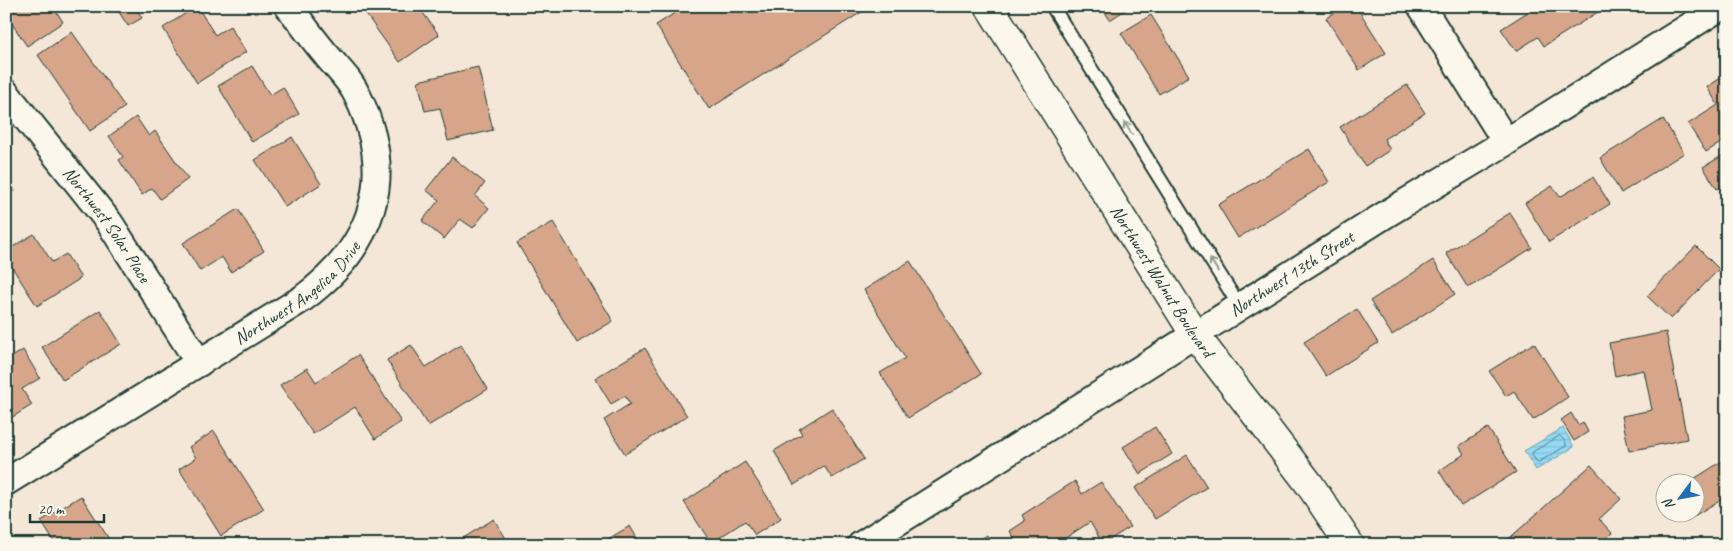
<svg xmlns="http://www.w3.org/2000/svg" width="1733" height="551" font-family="Caveat,sans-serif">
<defs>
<pattern id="water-rules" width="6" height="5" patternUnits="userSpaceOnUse" patternTransform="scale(1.25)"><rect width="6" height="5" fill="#95daf7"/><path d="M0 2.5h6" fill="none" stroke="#80bcd4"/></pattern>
</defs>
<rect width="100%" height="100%" fill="#f4e7d8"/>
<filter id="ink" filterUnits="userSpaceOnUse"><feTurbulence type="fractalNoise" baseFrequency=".02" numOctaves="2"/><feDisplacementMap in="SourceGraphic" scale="10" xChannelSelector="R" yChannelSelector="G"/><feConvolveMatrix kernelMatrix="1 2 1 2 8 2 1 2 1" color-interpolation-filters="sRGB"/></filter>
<g filter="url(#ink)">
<!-- water -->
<polygon fill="url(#water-rules)" stroke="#669ba9" points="1563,428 1574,447 1536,470 1524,451"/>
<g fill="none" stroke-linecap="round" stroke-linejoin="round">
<!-- shore -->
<polygon stroke="#4e7c82" stroke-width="1" points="1560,436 1566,443 1566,446 1539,462 1537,462 1532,455 1533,452"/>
</g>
<!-- building -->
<g fill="#d7a58a" stroke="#1f3d34">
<polygon points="6,6 53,6 63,22 27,46 6,15"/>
<polygon points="115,6 135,6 142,18 128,26"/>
<polygon points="197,6 215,35 230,26 246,52 197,83 163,28"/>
<polygon points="360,6 418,6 439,35 400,62"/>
<polygon points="686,6 871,6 709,109 656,25"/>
<polygon points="1101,6 1131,6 1110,20"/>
<polygon points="1345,6 1356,6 1386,53 1359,70 1326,18"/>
<polygon points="1537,6 1594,6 1598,12 1544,46 1538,37 1516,51 1501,29"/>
<polygon points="1151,15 1189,76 1159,94 1121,33"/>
<polygon points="72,32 125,107 90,131 38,55"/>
<polygon points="252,66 270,95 283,87 299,114 252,142 218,86"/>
<polygon points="478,67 493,130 448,141 440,108 425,111 418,81"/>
<polygon points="1727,74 1727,139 1706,152 1688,124 1718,105 1707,87"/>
<polygon points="1407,85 1425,113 1384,139 1390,150 1365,166 1340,127"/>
<polygon points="136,117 149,136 155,131 188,179 160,199 152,188 142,195 119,160 123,157 109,136"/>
<polygon points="1663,119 1684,153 1621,193 1600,158"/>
<polygon points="292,137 321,184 285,207 255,160"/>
<polygon points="1309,149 1329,182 1238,238 1218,205"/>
<polygon points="1727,153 1727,183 1717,189 1703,167"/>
<polygon points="452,157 485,183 475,196 489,208 473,228 460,219 444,239 422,221 439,200 426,190"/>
<polygon points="6,176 15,191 6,197"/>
<polygon points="1593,177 1610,204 1549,242 1525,203 1552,186 1560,197"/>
<polygon points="238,209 264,251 231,272 222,257 200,271 183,243"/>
<polygon points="1510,213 1532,248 1468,288 1446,253"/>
<polygon points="553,222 613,321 577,343 517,243"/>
<polygon points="34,234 52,262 66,254 81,278 37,306 6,258 6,251"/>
<polygon points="1696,246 1719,269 1671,319 1647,296"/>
<polygon points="1433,260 1455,294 1392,335 1370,301"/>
<polygon points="910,261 981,374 908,418 880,373 905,358 864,290"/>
<polygon points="1357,309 1378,343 1326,376 1304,342"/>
<polygon points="100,310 121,344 63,380 42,347"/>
<polygon points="1666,332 1687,439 1629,451 1622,416 1652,410 1644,370 1615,376 1609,343"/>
<polygon points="1534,343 1568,397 1533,420 1514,391 1506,396 1489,371"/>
<polygon points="411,345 426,367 461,345 488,389 428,426 387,360"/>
<polygon points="645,348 687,416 625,454 604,420 630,404 625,396 611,404 595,378"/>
<polygon points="23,350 40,378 22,389 32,405 6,421 6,361"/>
<polygon points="358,355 401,422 375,439 355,407 313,434 280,385 307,368 316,382"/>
<polygon points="832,408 864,459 832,478 824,466 794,485 774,451 802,434 799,429"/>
<polygon points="1571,413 1578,425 1583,422 1588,432 1574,441 1561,420"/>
<polygon points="1155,427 1172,454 1140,474 1123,447"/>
<polygon points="1488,428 1516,472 1461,506 1439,471 1464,454 1459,446"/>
<polygon points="214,431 264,509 221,536 179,469 196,458 189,447"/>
<polygon points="1187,455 1207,487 1155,519 1135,488"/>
<polygon points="1727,458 1727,496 1684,522 1679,514 1696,514 1696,484 1686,484"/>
<polygon points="745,462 781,518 755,535 745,521 711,543 684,502"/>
<polygon points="1591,465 1621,499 1599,519 1612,533 1599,545 1502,545"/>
<polygon points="1075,481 1082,494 1101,482 1130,527 1103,544 1090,522 1055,545 1018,545 1010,531 1025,521 1022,515"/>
<polygon points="81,496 113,545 56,545 41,521"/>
<polygon points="494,519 510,545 452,545"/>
<polygon points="630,526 641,545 598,545"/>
<polygon points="987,535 993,545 972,545"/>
</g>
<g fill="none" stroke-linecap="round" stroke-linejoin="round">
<defs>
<polyline id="lane" points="1052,6 1240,307"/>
<g id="street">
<polyline points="1421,6 1506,142"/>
<path id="s1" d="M6 93 109 222 199 363"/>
<path id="s2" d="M6 482 302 299C373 247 397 178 358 97 351 81 339 70 328 57 314 41 302 23 288 6"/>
<path id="s3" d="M861 545 1388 213 1506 142 1722 6"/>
</g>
<g id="primary">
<path id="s4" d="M989 6 1195 335 1310 485 1350 545"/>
</g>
</defs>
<!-- lane casing -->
<use href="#lane" stroke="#1f3d34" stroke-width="16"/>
<!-- street casing -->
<use href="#street" stroke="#1f3d34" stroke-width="30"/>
<!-- primary casing -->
<use href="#primary" stroke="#1f3d34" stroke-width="31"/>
<!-- lane -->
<use href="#lane" stroke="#fbf7ec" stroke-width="12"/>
<!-- street -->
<use href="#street" stroke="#fbf7ec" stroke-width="26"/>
<!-- primary -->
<use href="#primary" stroke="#fbf7ec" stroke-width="28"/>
</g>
<!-- one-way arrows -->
<defs><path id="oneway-shaft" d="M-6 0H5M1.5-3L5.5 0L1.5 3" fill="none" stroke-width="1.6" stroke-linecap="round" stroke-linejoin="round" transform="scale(1.25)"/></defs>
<g stroke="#8d9a90">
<use href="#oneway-shaft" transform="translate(1128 128) rotate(-122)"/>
<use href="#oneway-shaft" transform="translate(1214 265) rotate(-122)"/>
</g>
</g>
<g text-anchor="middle" stroke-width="5" stroke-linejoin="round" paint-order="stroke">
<!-- street labels -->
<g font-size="18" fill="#1f3d34" stroke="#fbf7ec">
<text dy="6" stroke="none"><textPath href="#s1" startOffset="166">Northwest Solar Place</textPath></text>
<text dy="6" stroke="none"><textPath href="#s3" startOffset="509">Northwest 13th Street</textPath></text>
<text dy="6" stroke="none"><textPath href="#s4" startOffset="325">Northwest Walnut Boulevard</textPath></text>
<text dy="6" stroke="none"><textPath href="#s2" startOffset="348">Northwest Angelica Drive</textPath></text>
</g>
</g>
<!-- margin -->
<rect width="1733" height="551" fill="none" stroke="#fbf7ec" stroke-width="25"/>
<rect x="12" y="12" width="1708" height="526" fill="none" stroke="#1f3d34" stroke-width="2" filter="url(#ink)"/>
<!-- north arrow -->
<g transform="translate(1680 498) rotate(238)"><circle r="24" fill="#fbf7ec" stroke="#a3ada2"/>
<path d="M0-4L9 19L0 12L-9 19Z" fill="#1f6fb2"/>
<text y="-8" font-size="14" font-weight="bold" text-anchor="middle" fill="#1f3d34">N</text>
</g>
<!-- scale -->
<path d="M30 514v8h74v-8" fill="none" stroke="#1f3d34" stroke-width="2.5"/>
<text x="38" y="514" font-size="15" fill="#1f3d34" stroke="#fbf7ec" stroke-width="4" paint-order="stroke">20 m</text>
</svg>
